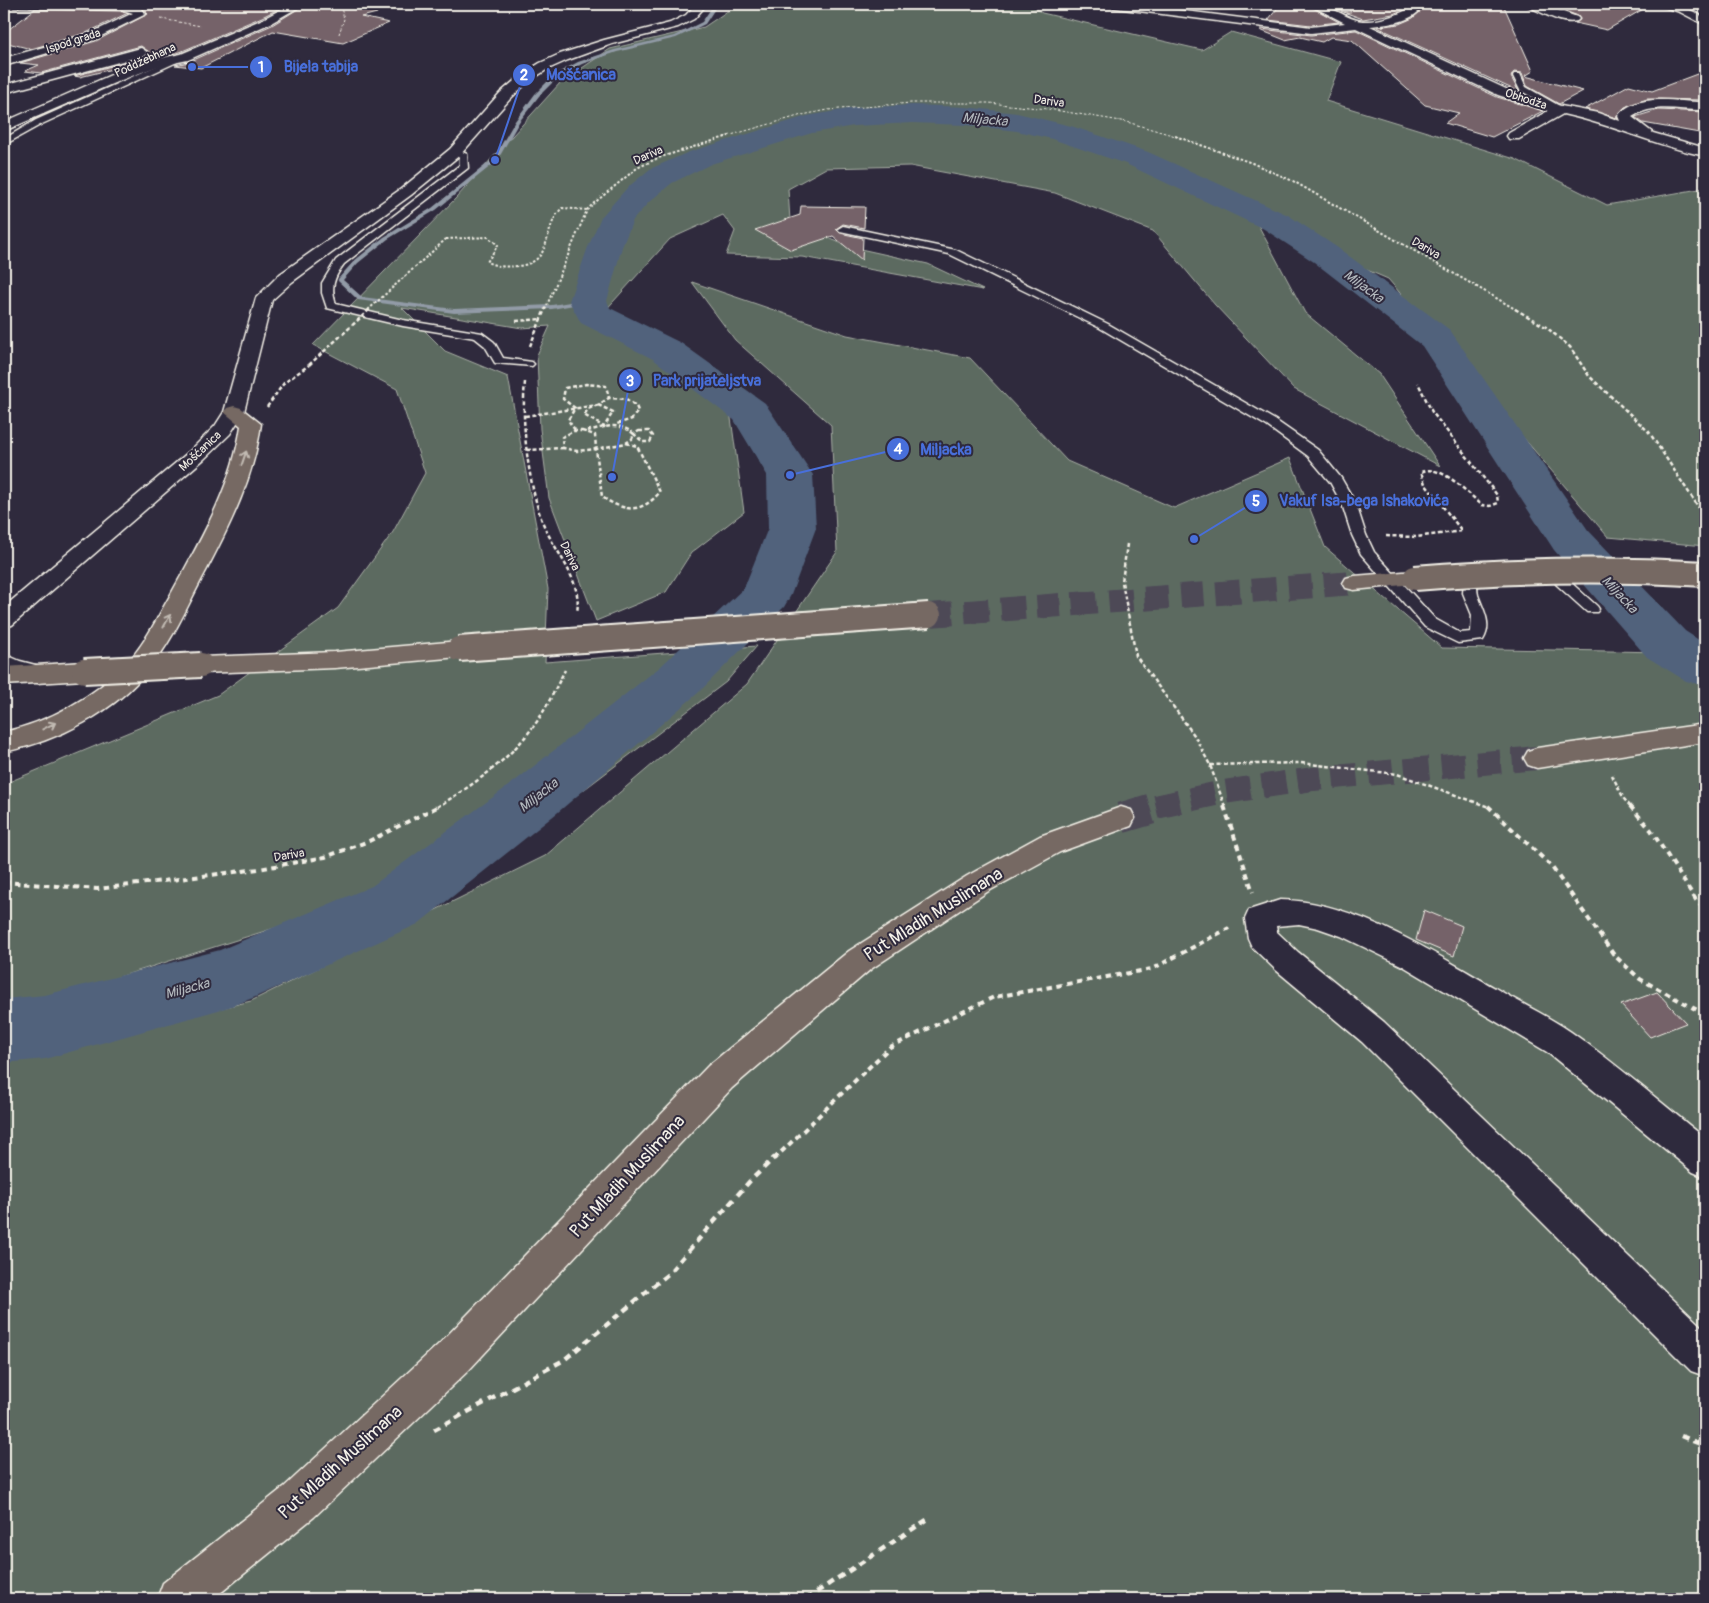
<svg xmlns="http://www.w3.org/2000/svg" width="1709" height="1603" font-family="Pangolin,sans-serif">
<rect width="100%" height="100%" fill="#2f2a3d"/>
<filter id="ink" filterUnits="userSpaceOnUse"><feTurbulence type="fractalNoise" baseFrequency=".02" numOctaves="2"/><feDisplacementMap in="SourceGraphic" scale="10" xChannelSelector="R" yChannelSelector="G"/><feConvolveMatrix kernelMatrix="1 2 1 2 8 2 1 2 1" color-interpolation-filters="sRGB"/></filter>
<g filter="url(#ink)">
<!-- green -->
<g fill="#5c6b61" stroke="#a8aea4">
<polygon points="738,4 1029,4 1042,13 1202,50 1231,32 1341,62 1326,101 1515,159 1607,205 1705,188 1705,546 1608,537 1388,279 1257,223 1305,313 1379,374 1440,466 1294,389 1215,305 1153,231 1055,193 910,166 826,168 788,189 790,221 847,246 928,264 983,290 802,257 726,255 735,231 723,215 670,239 603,313 730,411 744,512 691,553 666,592 596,621 549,498 540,429 537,355 550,326 522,328 402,308 445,351 508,377 548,589 545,662 757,646 726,682 491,860 36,1003 4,1004 4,784 218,695 338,608 393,532 425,473 397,389 313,345 456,198 560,83 610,49 704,27"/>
<polygon points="692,282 847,335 970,358 1067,461 1174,508 1290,458 1325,547 1442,648 1664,652 1705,685 1705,1599 4,1599 4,1060 251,1001 545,856 747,684 837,552 831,425 735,340"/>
</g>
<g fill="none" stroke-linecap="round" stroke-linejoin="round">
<!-- stream -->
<polygon fill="#929ba7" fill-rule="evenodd" points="714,4 718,4 705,24 676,38 617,52 582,64 558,77 539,96 519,122 497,161 436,210 388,239 358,263 343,280 362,297 454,309 552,305 588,299 590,300 590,302 552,309 454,313 358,300 338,281 338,279 354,261 384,237 432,208 493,159 515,121 535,94 554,75 578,62 614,50 674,36 702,22"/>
<!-- river -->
<polygon fill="#51627c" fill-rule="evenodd" points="913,105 965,107 1017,113 1071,126 1148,152 1288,215 1338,248 1450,330 1588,530 1685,631 1705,644 1705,686 1686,681 1647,657 1554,550 1422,346 1314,262 1264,229 1126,164 1052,139 1017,131 965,125 913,123 854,126 812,133 711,164 672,183 649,202 633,220 622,247 607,301 610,308 681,343 765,403 813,475 816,528 791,595 784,607 698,693 557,813 418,924 253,998 229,1007 45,1059 4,1063 4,999 45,995 220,950 372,886 515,781 660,667 744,588 768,528 767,475 734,420 653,359 581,323 569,301 588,247 601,217 627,188 650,169 689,152 807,116 854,108"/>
</g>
<!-- building -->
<g fill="#756269" stroke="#f4f1e8">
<polygon points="131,4 288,4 262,17 180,52 80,77 74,76 145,57 149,52 141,46 41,73 25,71 39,65 20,63 96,41 148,14 141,7"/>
<polygon points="306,4 376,4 377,13 361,17 389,23 343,43 273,31 201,68 175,65 189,62 272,25"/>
<polygon points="1281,4 1311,7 1339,22 1311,25 1268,20"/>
<polygon points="1345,4 1410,4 1407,8 1393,14 1363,19 1341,11 1351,12"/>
<polygon points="1424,4 1503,4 1533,71 1525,76 1583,91 1559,104 1527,86 1522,73 1514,72 1511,77 1519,92 1377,27 1399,24 1413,18 1424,8"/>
<polygon points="1546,4 1652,4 1607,30 1575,23 1580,20 1578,16"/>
<polygon points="35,9 120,11 128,13 86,33 31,49 4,42 4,33"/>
<polygon points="1261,29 1311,35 1356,30 1497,97 1543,111 1492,137 1445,123 1459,113 1425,105 1352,40 1331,37 1322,42 1300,37 1285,40 1260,30"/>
<polygon points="1705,71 1705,100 1647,99 1625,107 1617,115 1617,118 1585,109 1629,85 1652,91"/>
<polygon points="1658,110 1705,112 1705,134 1643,123 1635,117"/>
<polygon points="801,206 865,207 864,228 843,224 836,229 840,233 863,238 862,260 833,236 791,250 755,230 800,215"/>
<polygon points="1424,910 1462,926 1454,956 1416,940"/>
<polygon points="1657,992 1686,1023 1650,1037 1621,1005"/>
</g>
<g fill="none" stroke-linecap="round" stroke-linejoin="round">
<!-- primary-tunnel-far1 -->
<g stroke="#4d4857" stroke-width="24" stroke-dasharray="24 12" stroke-linecap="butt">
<polyline points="929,615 1354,583"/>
<polyline points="1156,807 1224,792 1313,779 1537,758"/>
</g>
<!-- primary-tunnel -->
<polyline stroke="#4d4857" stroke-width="31" stroke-dasharray="31 16" stroke-linecap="butt" points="1121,818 1161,806"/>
<defs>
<g id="lane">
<polygon points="181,55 188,57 42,124 4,145 4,139 36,120"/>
<polygon points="1514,74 1520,74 1526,87 1563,108 1563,112 1557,112 1520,90 1513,76"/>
<path d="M455 149 467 154 468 168 344 264C334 277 330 288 336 304L403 320 482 333 494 342 503 358 532 362 534 364 532 366 495 363 485 346 475 338 403 326 327 308 322 293V283L336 260 460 165V157L451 152Z"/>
<path d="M843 226 956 250 1108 324 1275 420 1318 450 1341 478 1356 504 1366 535 1374 552 1435 619 1460 633 1471 632 1472 615 1463 593 1465 568 1467 565 1477 562 1482 564 1484 567 1479 571C1478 578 1476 588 1478 595 1483 610 1493 624 1483 640L1458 643 1425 627 1361 554 1352 535 1342 504 1330 482 1308 456 1267 426 1100 328 949 254 840 231 838 229Z"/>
<polygon points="1544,566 1558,571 1597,606 1599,609 1597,612 1587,612 1548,577 1539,574 1537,571 1539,568"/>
</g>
<g id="street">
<polygon points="9,4 124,4 140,8 146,14 95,39 4,66 4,58 87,35 133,13 120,9 14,7"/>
<polygon points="291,4 304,4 271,23 188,60 158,66 119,81 4,131 4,122 111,75 151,60 181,54 263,19"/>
<path d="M1102 4H1131L1311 27 1345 23 1312 6 1311 4C1331 4 1339 15 1357 20 1370 24 1403 15 1412 6V4H1422L1423 7C1410 23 1389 24 1370 26L1506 89 1545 103 1598 113 1620 121 1618 116C1637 91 1679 103 1705 102V110C1680 111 1654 102 1632 117L1653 133 1705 148V156C1657 146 1611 124 1563 114L1519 139H1509L1507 136 1509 133 1548 111 1498 95 1356 28 1311 33 1107 7Z"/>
<path d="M1527 4H1541L1577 17 1579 19 1577 21C1562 25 1541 12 1528 6Z"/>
<path d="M1660 4C1678 4 1690 9 1705 18V25L1680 12 1661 6Z"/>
<polygon points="141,48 147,52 145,55 4,93 4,85"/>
<path d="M1280 900C1352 900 1434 953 1495 988 1520 1003 1548 1016 1571 1032 1618 1065 1661 1103 1705 1138V1177L1693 1172 1547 1052 1403 966 1341 936 1318 928 1299 924 1276 926 1277 932 1298 952 1384 1022 1705 1330V1376L1691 1371 1362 1042 1276 970 1252 947 1248 938 1245 919 1249 910Z"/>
</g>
<g id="secondary">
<polygon points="696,4 707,4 694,19 678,27 612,44 568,60 548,69 529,81 510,99 460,155 411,195 292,282 272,300 244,412 230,434 204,459 12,625 4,627 4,607 190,451 215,426 224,412 256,298 280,274 401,189 450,149 500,93 521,75 540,63 560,54 604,40 670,23 686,15"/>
<polygon points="4,654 20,661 47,668 50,674 47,680 38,683 4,673"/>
</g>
<g id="primary">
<path d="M234 406 241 408 261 424C254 477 231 523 207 569 189 602 174 639 150 668 115 712 58 741 4 752V732C48 722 93 698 126 664 145 644 157 618 171 594 200 541 232 487 241 426L224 412 227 408Z"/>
<polygon points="1415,571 1423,573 1426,578 1423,583 1354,590 1346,588 1343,583 1346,578 1354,576"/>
<polygon points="459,641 468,643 471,649 468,655 459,657 335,668 201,673 192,671 189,665 192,659 201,657 335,652"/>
<polygon points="84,662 93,665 96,671 93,677 84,680 4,685 4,667"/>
<polygon points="1705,724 1705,742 1537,768 1528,765 1524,758 1528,751 1537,748"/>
<polygon points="1121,807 1131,810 1135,818 1131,826 1060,852 987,892 871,969 732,1088 469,1370 314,1517 213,1599 157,1599 163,1583 284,1487 441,1342 708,1066 849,951 967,876 1040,836"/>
</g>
</defs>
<!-- lane casing -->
<use href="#lane" stroke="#f4f1e8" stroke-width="3"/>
<!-- street casing -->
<use href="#street" stroke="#f4f1e8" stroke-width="3"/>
<!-- secondary casing -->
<use href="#secondary" stroke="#f4f1e8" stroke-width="3"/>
<!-- primary casing -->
<use href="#primary" stroke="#f4f1e8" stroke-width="3"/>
<!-- path-far4 -->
<g stroke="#f4f1e8" stroke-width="1" stroke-dasharray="2.5 2" stroke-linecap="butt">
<polyline points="161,19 201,26"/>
<polyline points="339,34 344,19 340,4"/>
<polyline points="724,137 802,115 828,110 911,103 989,103 1048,109 1127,122 1179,137"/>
</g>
<!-- path-far3 -->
<g stroke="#f4f1e8" stroke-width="2" stroke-dasharray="2.5 2" stroke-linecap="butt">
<polyline points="1175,136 1252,163 1293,181 1517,310"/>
<path d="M446 239 488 237 498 245 487 262C497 267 507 267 518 266 555 262 541 229 562 208L587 210"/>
<polyline points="545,310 587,210 593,204 637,168 658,158 729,136"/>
</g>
<!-- path-far2 -->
<g stroke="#f4f1e8" stroke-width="2.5" stroke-dasharray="4 2.5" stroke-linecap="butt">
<polyline points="1515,309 1546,327 1570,347 1589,376 1649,432 1705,517"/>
<polyline points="516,321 541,319"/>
<polyline points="530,346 545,309"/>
<path d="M525 382C521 422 528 480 541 518 551 548 583 578 577 612"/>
<polygon points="598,405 613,412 604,427 584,415 588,409"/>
<polyline points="267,407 284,383 309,365"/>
<polyline points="525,416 598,405 609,398 626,399 636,406 638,411 632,419 617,424"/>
<polyline points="575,430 568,420 575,408 563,399 565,388 586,384 606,386 609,398"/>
<polygon points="582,431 595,435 596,449 577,451 563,448 562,437 574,431"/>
<path d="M587 431C605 427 619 421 634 434L632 439 626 443"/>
<polygon points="639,431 649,431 653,436 650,442 643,442 634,434"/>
<path d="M626 443 637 446 660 492C641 514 625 512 602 497L596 449Z"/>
<polyline points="527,450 563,448"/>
<path d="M1386 536 1416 537 1462 531 1425 484 1421 472C1441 463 1466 492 1482 505L1490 506 1498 503 1497 495 1432 412 1418 383"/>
<polyline points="1127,544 1122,582 1136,656 1194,735 1210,765 1225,807"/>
<polyline points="1210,765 1300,763 1397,774 1489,807"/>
<polyline points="1612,775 1624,799 1631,807"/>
<path d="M437 807C473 785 507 762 533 727 546 710 555 689 565 670"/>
</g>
<!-- path-far1 -->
<g stroke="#f4f1e8" stroke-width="4" stroke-dasharray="5.5 4.5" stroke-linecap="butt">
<polyline points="1224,806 1253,892"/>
<polyline points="1488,806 1551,866 1614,955 1640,979 1699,1011 1705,1018"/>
<polyline points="1630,806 1651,830 1696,900 1705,910"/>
<polyline points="4,882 98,889 259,869 325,857 369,841 439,806"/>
<polyline points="774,1159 890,1047 994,997 1152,969 1229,928"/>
</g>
<!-- path -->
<g stroke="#f4f1e8" stroke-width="4.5" stroke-dasharray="7 5.5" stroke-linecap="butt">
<polyline points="434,1430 564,1360 668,1274 749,1182 775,1157"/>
<polyline points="1681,1436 1705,1446"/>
<polyline points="806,1599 928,1519"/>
</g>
<!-- lane -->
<use href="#lane" fill="#2f2a3d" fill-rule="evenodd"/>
<!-- street -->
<use href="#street" fill="#2f2a3d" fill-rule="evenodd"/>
<!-- secondary -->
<use href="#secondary" fill="#2f2a3d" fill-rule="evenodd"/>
<!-- primary -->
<use href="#primary" fill="#766964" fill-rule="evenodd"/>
<defs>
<g id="primary-bridge">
<path d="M1415 578C1512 570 1608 568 1705 574"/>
<polyline points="459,649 929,615"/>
<polyline points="84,671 201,665"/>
</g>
</defs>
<!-- primary-bridge casing -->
<use href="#primary-bridge" stroke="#f4f1e8" stroke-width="28" stroke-linecap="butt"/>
<!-- path-bridge-far1 -->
<polyline stroke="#f4f1e8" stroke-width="2" stroke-dasharray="2.5 2" stroke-linecap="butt" points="368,310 446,239"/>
<!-- path-bridge -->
<polyline stroke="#f4f1e8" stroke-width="2.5" stroke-dasharray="4 2.5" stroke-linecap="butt" points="309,365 370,309"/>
<!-- primary-bridge -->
<use href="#primary-bridge" stroke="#766964" stroke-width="24"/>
</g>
<!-- one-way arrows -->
<defs><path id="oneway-shaft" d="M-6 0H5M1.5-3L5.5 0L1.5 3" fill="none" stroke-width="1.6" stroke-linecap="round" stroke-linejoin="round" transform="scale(1.25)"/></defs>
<g stroke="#c2bbb3">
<use href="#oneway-shaft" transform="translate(244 458) rotate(-71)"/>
<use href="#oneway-shaft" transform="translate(167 621) rotate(-61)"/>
<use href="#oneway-shaft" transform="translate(49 726) rotate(-27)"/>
</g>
</g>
<g text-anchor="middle" stroke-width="4" stroke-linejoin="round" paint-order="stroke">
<!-- far-street labels -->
<g font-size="12" fill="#f4f1e8" stroke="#2f2a3d">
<text transform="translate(73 41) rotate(-18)" y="4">Ispod grada</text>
<text transform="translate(145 60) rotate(-25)" y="4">Poddžebhana</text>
<text transform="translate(1526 99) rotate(18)" y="4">Obhodža</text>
<text transform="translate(1049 101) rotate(8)" y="4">Dariva</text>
<text transform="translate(648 155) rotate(-24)" y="4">Dariva</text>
<text transform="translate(1426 248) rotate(30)" y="4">Dariva</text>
<text transform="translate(200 451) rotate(-43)" y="4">Mošćanica</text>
<text transform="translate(570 556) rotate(64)" y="4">Dariva</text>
<text transform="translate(289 855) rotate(-10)" y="4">Dariva</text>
</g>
<!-- far-water labels -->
<g font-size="14" font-style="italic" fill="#b3b8bd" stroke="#2f2a3d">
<text transform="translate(985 119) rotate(5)" y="5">Miljacka</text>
<text transform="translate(1364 286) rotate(36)" y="5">Miljacka</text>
<text transform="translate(1620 594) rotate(47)" y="5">Miljacka</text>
<text transform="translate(538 795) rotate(-38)" y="5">Miljacka</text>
<text transform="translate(187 988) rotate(-15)" y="5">Miljacka</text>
</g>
<!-- near-street labels -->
<g font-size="18" fill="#f4f1e8" stroke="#2f2a3d">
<text transform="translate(933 914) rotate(-32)" y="6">Put Mladih Muslimana</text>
<text transform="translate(627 1176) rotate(-47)" y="6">Put Mladih Muslimana</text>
<text transform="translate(340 1462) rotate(-42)" y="6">Put Mladih Muslimana</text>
</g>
</g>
<!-- callouts -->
<path fill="none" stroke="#486fdb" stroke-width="2" d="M192 67L261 67M495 160L524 75M612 477L630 380M790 475L898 449M1194 539L1256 501"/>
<g fill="#486fdb" stroke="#2f2a3d" stroke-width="2">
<circle cx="192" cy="67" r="5"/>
<circle cx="495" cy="160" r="5"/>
<circle cx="612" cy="477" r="5"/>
<circle cx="790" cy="475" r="5"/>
<circle cx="1194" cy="539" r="5"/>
<circle cx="261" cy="67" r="12"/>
<circle cx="524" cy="75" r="12"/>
<circle cx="630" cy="380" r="12"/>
<circle cx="898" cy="449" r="12"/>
<circle cx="1256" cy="501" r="12"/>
</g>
<g font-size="15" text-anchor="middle" font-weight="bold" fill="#fff">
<text x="261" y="72">1</text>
<text x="524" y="80">2</text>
<text x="630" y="386">3</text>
<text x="898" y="454">4</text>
<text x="1256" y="506">5</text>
</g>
<g font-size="16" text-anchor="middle" font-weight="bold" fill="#486fdb" stroke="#2f2a3d" stroke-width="4" stroke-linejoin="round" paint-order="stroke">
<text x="321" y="72">Bijela tabija</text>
<text x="581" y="80">Mošćanica</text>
<text x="707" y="386">Park prijateljstva</text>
<text x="946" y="455">Miljacka</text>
<text x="1364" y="506">Vakuf Isa-bega Ishakovića</text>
</g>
<!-- margin -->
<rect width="1709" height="1603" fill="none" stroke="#2f2a3d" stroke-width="20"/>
<rect x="10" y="10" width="1689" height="1583" fill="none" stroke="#f4f1e8" stroke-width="2" filter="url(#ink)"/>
</svg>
